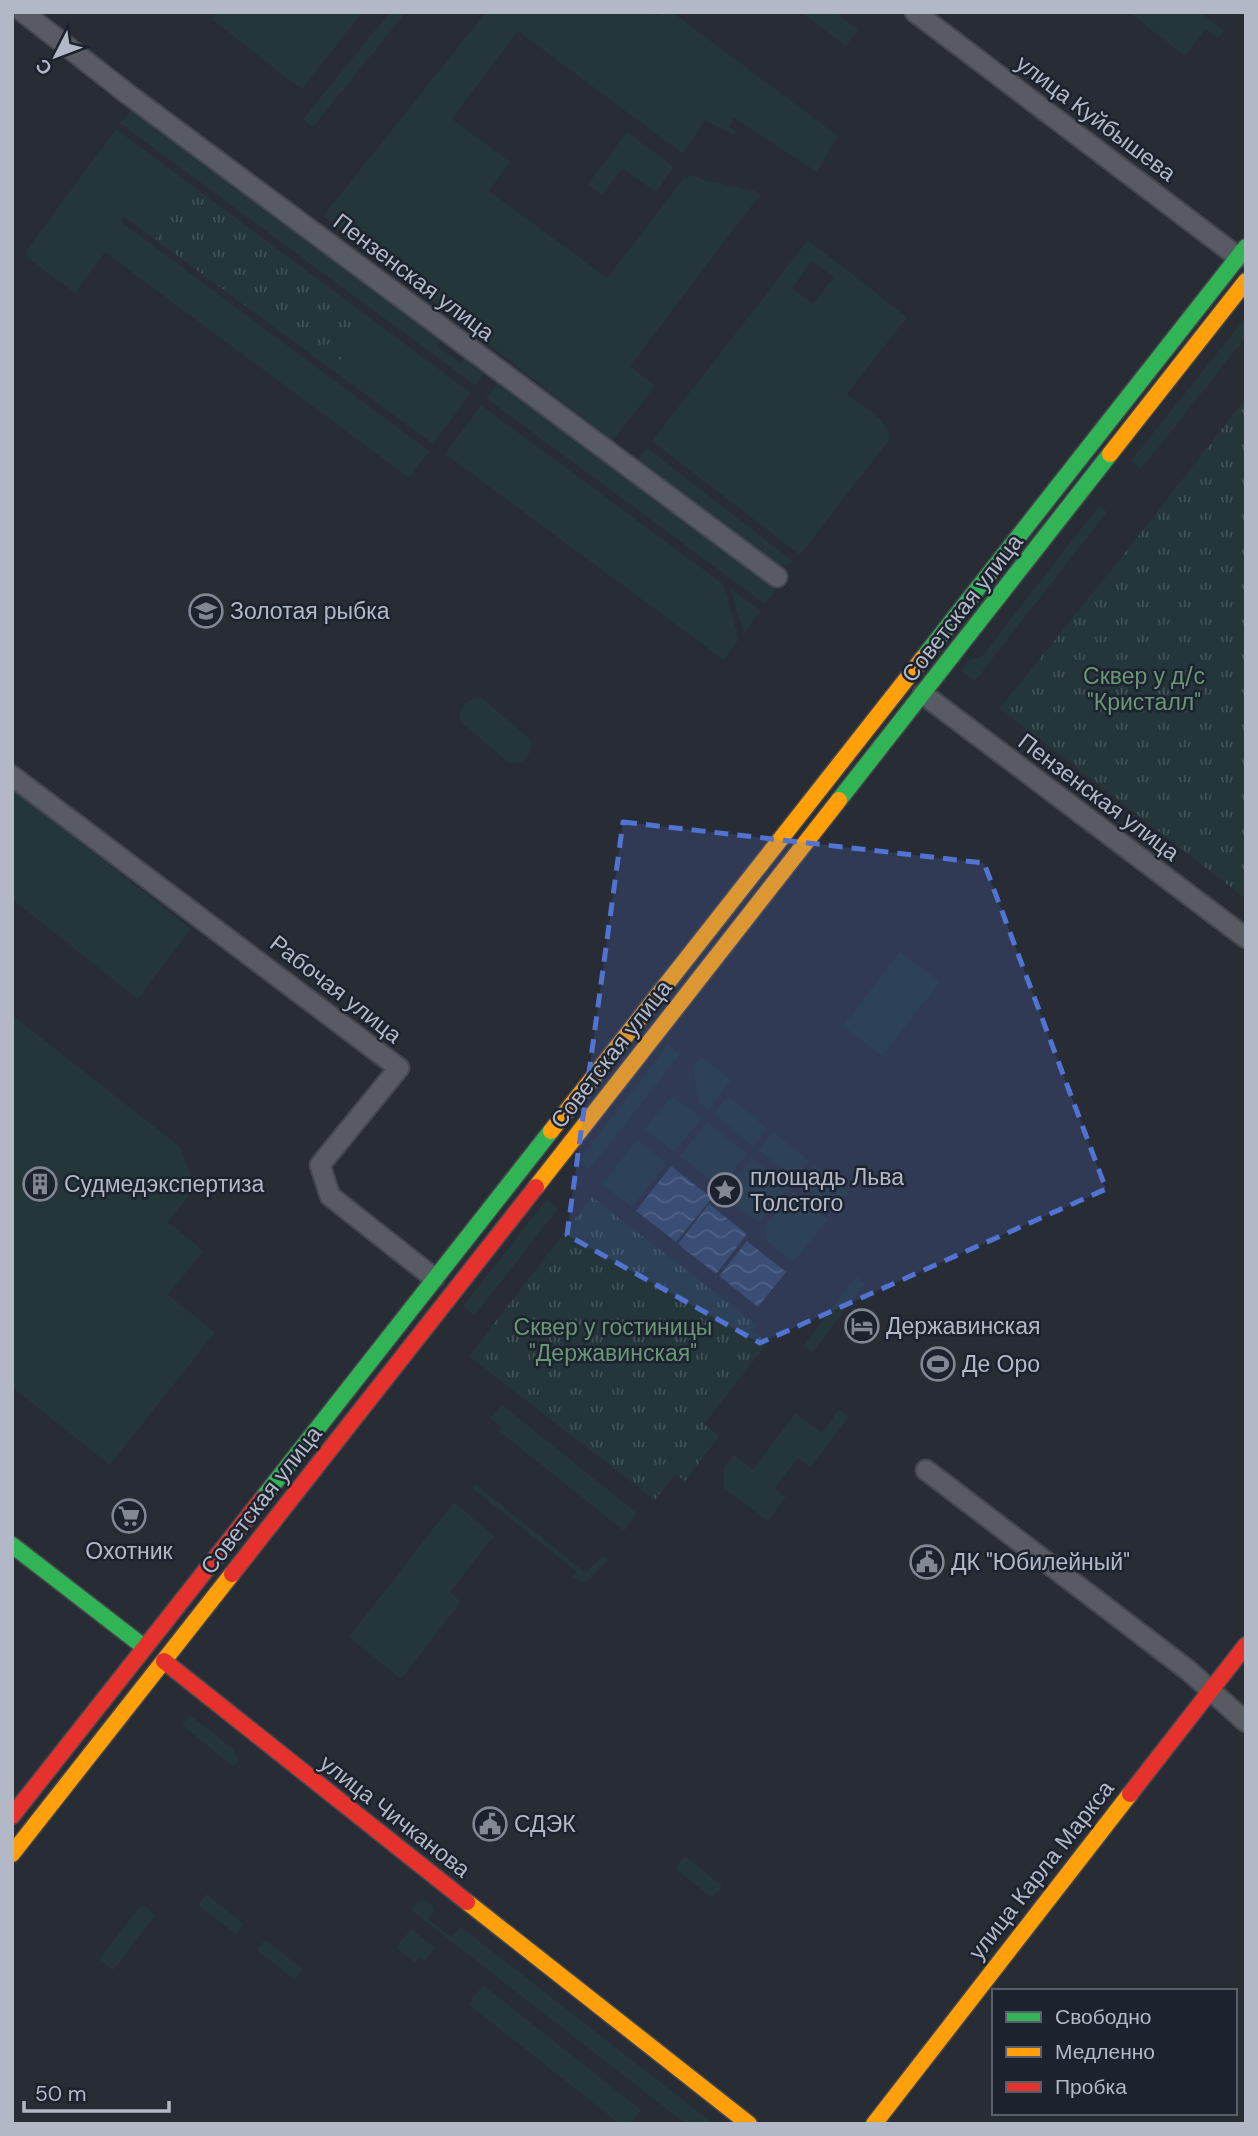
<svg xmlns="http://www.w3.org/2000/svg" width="1258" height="2136" font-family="'DM Sans',sans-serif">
<defs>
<pattern id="park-tufts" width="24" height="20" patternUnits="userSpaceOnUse" patternTransform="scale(1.75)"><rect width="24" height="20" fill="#25363a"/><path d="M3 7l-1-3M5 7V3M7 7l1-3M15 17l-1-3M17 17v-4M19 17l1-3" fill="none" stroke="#425155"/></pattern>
<pattern id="water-waves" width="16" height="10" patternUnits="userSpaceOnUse" patternTransform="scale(1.75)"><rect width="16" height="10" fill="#35445d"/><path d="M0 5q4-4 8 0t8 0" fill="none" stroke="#505d73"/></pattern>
</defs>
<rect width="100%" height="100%" fill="#282c35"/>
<!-- grass -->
<g fill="#25363a" fill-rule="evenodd">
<polygon points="217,12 362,12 302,90 212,19"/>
<polygon points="390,12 406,12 313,127 303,119"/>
<path d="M486 12H653L659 17 663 12H672L838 136 817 172 734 118 729 127 736 131 734 135 705 120 683 154 518 31 452 119 510 162 489 191 607 278 684 178C692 174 696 176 704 180L755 191 760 195 630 366 655 386 613 441 323 216Z"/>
<polygon points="801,12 835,12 858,30 846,46"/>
<polygon points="1129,12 1200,12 1224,31 1218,38 1206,29 1185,56"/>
<polygon points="131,111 440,341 437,346 460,363 464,359 484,373 476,386 120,123"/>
<polygon points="116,129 471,393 433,444 123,216 120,221 429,451 409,478 105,252 75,293 27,257 26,251"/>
<polygon points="627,132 674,167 656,192 622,168 602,195 588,184"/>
<path d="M808 240 907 317 847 394C861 406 891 419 889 440L800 555 652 441ZM812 261 834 277 813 304 792 288Z"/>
<polygon points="1246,317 1246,337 1141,469 1131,461"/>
<polygon points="497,383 776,590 765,604 486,398"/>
<polygon points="481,405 723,584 739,639 724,660 445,454"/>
<polygon points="647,448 794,562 780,567 771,564 637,461"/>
<polygon points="1099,506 1107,512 975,681 961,670 968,660 981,657"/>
<polygon points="731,589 760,611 744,634"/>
<path d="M475 698H482L532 741C532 755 524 764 510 764L461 722 459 715 464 703Z"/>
<polygon points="12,789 191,929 138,999 12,899"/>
<polygon points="900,952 940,982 882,1056 843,1026"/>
<polygon points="12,1015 180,1147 195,1187 168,1222 203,1251 168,1295 215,1332 110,1465 12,1387"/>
<polygon points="668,1045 680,1054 589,1170 578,1161"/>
<polygon points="701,1057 731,1080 709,1110 698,1102 693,1067"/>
<polygon points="672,1096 702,1118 674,1152 645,1129"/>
<polygon points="728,1096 767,1128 753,1146 714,1114"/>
<polygon points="707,1122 747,1154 720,1187 680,1156"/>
<polygon points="773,1132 809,1161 795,1178 758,1150"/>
<polygon points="637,1140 667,1163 632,1207 602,1184"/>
<polygon points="752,1158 788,1187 759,1223 731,1202 729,1186"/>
<polygon points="814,1165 849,1193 835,1210 800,1183"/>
<polygon points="793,1192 828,1219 793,1262 768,1242 765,1227"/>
<polygon points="547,1199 558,1209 475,1315 463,1306"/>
<polygon points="856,1277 865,1284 812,1353 803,1346"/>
<polygon points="502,1405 637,1513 624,1531 499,1431 502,1428 490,1418"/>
<polygon points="839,1409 849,1417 811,1467 798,1458 775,1489 786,1497 768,1521 724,1488 724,1467 733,1455 753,1470 795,1413 822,1433"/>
<polygon points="475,1484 586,1573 603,1555 608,1559 589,1581 582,1582 572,1577 576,1571 472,1488"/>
<polygon points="454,1502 494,1536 450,1592 461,1602 401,1679 349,1637"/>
<polygon points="190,1715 233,1749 238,1761 234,1767 182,1725"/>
<polygon points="685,1856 722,1886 712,1898 675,1868"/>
<polygon points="206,1894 244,1924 236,1934 198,1905"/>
<polygon points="418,1901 426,1901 433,1906 434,1911 428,1919 451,1937 461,1927 714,2124 686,2124 411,1910"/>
<polygon points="142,1904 156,1915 113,1970 99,1959"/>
<polygon points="411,1929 435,1948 425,1961 420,1958 415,1963 396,1948"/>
<polygon points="265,1940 303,1969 295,1980 257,1950"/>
<polygon points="483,1985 641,2110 631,2124 620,2124 468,2004"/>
</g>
<!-- park -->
<g fill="url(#park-tufts)">
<polygon points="193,187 371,319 333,370 155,239"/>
<polygon points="1246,398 1246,899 1000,708 1121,558"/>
<polygon points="592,1197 757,1325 753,1331 768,1342 704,1424 719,1436 685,1481 675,1474 655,1500 469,1356"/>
</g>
<!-- water -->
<g fill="url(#water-waves)">
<polygon points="671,1166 712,1198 676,1242 636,1211"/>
<polygon points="709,1204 747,1234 716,1274 678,1244"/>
<polygon points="747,1241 786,1272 758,1307 719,1276"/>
</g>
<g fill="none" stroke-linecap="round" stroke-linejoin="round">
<defs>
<g id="street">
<polyline points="23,12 129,95 777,577"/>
<polyline points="915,12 1238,257"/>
<polyline points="923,694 1246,938"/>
<polyline points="12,776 399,1068 320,1165 330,1196 434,1278"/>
<polyline points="926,1470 1189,1671 1246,1722"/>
</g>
<g id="fast">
<polyline points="923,658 1246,247"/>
<polyline points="839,800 1110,454"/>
<polyline points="262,1499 551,1131"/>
<polyline points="12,1545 144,1647"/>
</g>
<g id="slow">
<polyline points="1110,454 1246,281"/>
<polyline points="551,1131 923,658"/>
<polyline points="536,1187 839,800"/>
<polyline points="12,1854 232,1574"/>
<polyline points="467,1902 749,2124"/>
<polyline points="874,2124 1130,1794"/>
</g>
<g id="jam">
<polyline points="232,1574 536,1187"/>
<polyline points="164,1661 467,1902"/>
<polyline points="1130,1794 1246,1645"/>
<polyline points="12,1816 262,1499"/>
</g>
</defs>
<!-- street casing -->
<use href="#street" stroke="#44474e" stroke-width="23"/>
<!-- fast casing -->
<use href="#fast" stroke="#44474e" stroke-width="19"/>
<!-- slow casing -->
<use href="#slow" stroke="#44474e" stroke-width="19"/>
<!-- jam casing -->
<use href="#jam" stroke="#44474e" stroke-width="19"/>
<!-- street -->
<use href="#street" stroke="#585b63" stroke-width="19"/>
<!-- fast -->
<use href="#fast" stroke="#30b455" stroke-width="16"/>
<!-- slow -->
<use href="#slow" stroke="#ff9f0a" stroke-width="16"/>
<!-- jam -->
<use href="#jam" stroke="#e5322d" stroke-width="16"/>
</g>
<!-- marked area -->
<path fill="#5173d2" fill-opacity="0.2" stroke="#5173d2" stroke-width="5" stroke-dasharray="14 9" stroke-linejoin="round" d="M623 822 984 863 1106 1189 760 1343 567 1235Z"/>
<!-- icons -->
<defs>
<symbol id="school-ring" viewBox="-11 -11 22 22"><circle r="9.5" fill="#1c232f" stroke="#828793" stroke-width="1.5"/><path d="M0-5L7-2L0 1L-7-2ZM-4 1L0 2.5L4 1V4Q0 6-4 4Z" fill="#828793"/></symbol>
<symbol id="building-ring" viewBox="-11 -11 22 22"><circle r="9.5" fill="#1c232f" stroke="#828793" stroke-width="1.5"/><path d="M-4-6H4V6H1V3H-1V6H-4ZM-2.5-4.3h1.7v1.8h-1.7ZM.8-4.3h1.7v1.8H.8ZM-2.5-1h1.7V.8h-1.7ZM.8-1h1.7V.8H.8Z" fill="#828793"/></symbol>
<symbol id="sight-ring" viewBox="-11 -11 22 22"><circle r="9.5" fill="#1c232f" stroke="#828793" stroke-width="1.5"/><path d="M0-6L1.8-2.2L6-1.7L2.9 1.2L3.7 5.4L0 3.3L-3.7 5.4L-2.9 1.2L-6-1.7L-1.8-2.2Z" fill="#828793"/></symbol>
<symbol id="hotel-ring" viewBox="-11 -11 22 22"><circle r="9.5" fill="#1c232f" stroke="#828793" stroke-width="1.5"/><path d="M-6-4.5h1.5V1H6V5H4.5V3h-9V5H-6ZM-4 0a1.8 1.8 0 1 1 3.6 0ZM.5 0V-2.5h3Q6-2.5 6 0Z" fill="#828793"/></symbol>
<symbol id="stadium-ring" viewBox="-11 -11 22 22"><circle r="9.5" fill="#1c232f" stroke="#828793" stroke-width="1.5"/><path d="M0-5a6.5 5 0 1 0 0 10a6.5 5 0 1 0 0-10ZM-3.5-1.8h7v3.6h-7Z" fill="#828793"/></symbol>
<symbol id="supermarket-ring" viewBox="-11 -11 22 22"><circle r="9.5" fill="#1c232f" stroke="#828793" stroke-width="1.5"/><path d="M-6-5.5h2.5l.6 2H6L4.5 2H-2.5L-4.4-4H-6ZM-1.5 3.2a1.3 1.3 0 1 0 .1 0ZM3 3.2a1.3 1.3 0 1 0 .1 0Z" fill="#828793"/></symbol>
<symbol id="civic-ring" viewBox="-11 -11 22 22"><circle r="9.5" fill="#1c232f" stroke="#828793" stroke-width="1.5"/><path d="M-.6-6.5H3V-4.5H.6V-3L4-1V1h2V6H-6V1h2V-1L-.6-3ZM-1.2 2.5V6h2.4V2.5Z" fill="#828793"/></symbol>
</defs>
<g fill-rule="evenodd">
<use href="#school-ring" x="187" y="592" width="38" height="38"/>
<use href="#building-ring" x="21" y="1165" width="38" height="38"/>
<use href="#sight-ring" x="706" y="1171" width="38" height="38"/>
<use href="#hotel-ring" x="843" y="1307" width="38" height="38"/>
<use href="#stadium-ring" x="919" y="1345" width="38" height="38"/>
<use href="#supermarket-ring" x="110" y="1497" width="38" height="38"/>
<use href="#civic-ring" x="908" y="1543" width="38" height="38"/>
<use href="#civic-ring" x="471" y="1805" width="38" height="38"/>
</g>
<g text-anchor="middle" stroke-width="5" stroke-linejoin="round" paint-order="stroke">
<!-- street labels -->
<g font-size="23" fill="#b2b8c6" stroke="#1c232f">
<text transform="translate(1096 118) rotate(37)" y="8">улица Куйбышева</text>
<text transform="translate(414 277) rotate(37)" y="8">Пензенская улица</text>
<text transform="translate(962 608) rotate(-52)" y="8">Советская улица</text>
<text transform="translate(1099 797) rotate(37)" y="8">Пензенская улица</text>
<text transform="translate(336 989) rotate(38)" y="8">Рабочая улица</text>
<text transform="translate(611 1054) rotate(-52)" y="8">Советская улица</text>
<text transform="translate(261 1500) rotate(-52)" y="8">Советская улица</text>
<text transform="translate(395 1816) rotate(38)" y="8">улица Чичканова</text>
<text transform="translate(1041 1870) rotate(-52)" y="8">улица Карла Маркса</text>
</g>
<!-- poi labels -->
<g font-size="23" fill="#b2b8c6" stroke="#1c232f" text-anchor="start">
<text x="230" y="619">Золотая рыбка</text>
<text x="750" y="1185">площадь Льва<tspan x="750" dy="26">Толстого</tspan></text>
<text x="64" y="1192">Судмедэкспертиза</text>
<text x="886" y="1334">Державинская</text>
<text x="962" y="1372">Де Оро</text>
<text x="129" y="1559" text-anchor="middle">Охотник</text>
<text x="951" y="1570">ДК "Юбилейный"</text>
<text x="514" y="1832">СДЭК</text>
</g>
<!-- park labels -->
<g font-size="23" fill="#699776" stroke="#1c232f">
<text x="1144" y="684">Сквер у д/с<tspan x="1144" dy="26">"Кристалл"</tspan></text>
<text x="613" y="1335">Сквер у гостиницы<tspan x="613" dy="26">"Державинская"</tspan></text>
</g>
</g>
<!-- border -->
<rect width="1258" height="2136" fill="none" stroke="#b2b8c6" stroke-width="28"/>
<!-- legend -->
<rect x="992" y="1989" width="245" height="126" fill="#1c232f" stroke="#585f6b" stroke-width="2"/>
<rect x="1006" y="2012" width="35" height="10" fill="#30b455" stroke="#585f6b" stroke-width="2"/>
<text x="1055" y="2024" font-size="21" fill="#b2b8c6">Свободно</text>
<rect x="1006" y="2047" width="35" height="10" fill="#ff9f0a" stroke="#585f6b" stroke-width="2"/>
<text x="1055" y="2059" font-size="21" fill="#b2b8c6">Медленно</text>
<rect x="1006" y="2082" width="35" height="10" fill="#e5322d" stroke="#585f6b" stroke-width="2"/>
<text x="1055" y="2094" font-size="21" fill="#b2b8c6">Пробка</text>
<!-- north arrow -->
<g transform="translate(56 56) rotate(228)" stroke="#1c232f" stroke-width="5" paint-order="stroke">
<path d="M0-5L12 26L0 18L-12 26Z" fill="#b2b8c6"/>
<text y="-10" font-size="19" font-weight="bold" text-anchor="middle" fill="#b2b8c6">С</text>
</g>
<!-- scale -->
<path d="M24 2101v10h145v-10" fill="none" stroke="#b2b8c6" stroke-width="3.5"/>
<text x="35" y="2101" font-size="21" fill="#b2b8c6" stroke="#1c232f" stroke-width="5" paint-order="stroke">50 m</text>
</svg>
